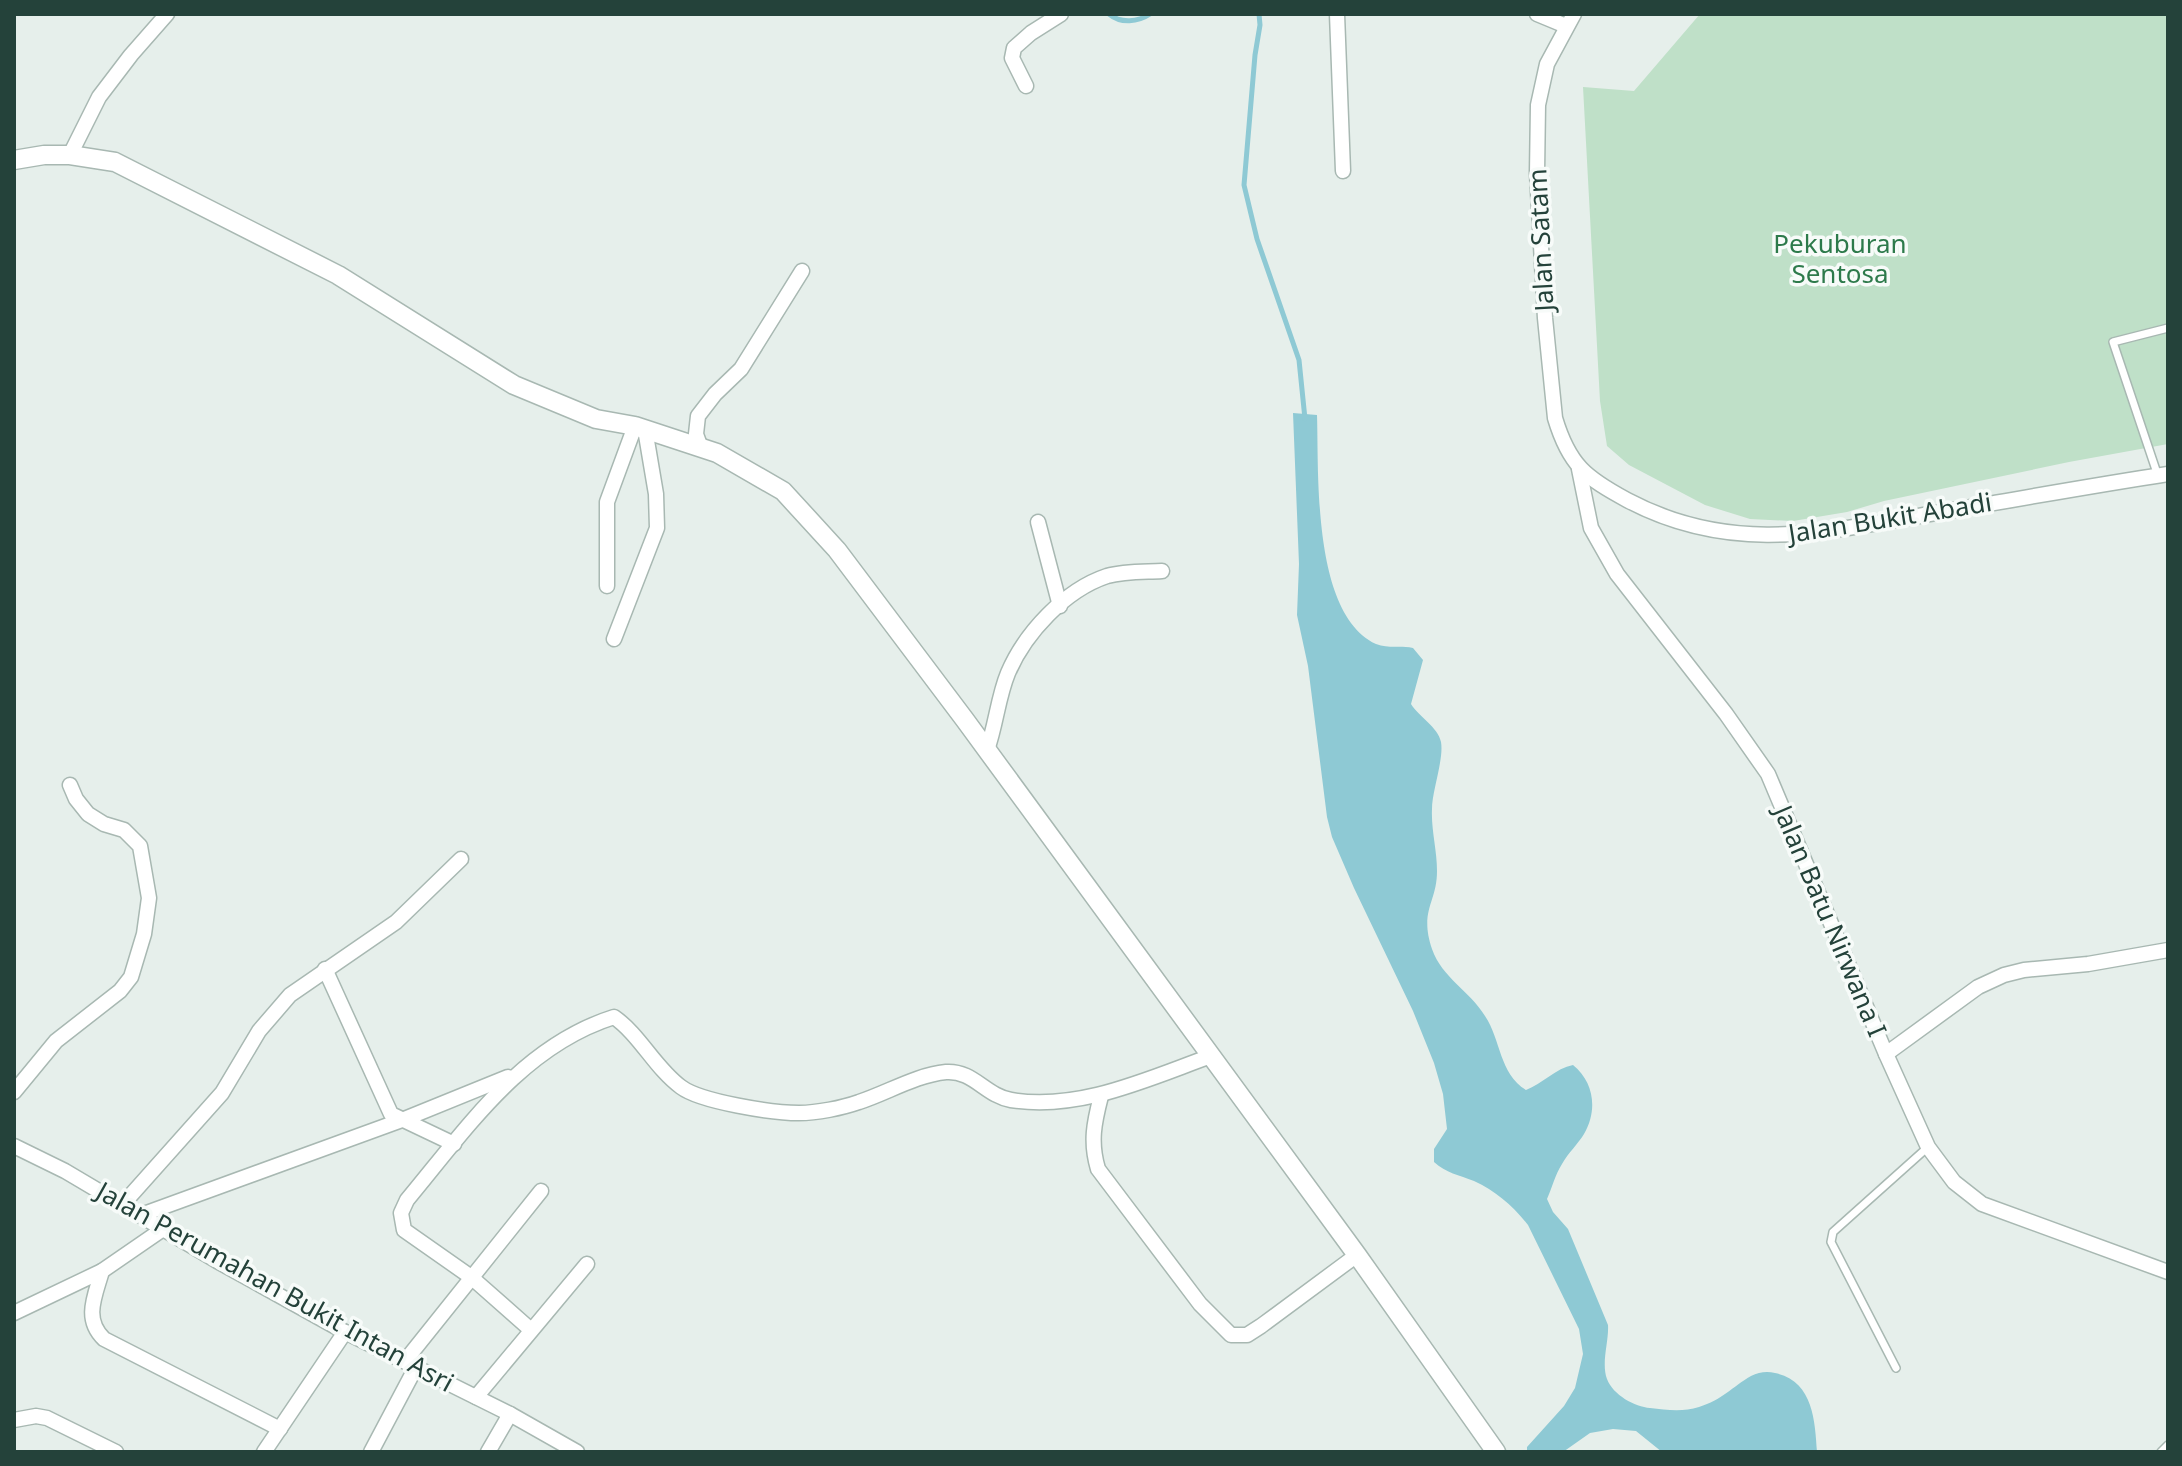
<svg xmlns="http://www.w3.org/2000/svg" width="2182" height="1466" font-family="'Noto Sans',sans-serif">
<rect width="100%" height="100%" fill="#e6efeb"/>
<!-- green -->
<polygon fill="#bfe0c8" points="1700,14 2168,14 2168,444 2069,462 1884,501 1847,512 1793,521 1750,519 1705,505 1629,465 1607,446 1600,401 1583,87 1634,91"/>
<!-- water -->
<path fill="#8ec9d4" d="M1293 413 1317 415C1319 475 1312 614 1376 644 1389 649 1400 645 1413 648L1423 660 1411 704C1419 717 1438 727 1441 742 1444 759 1432 791 1432 809 1431 830 1437 850 1437 871 1437 903 1419 910 1432 949 1442 978 1470 991 1485 1016 1501 1040 1499 1073 1526 1090 1542 1084 1556 1068 1573 1065 1594 1082 1598 1110 1584 1134 1578 1144 1568 1153 1562 1164 1555 1175 1552 1188 1547 1199L1553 1212 1568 1229 1608 1325C1609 1342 1601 1363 1607 1379 1613 1395 1635 1407 1650 1408 1667 1410 1683 1412 1699 1407 1722 1400 1732 1387 1751 1376 1759 1372 1767 1371 1775 1373 1813 1381 1815 1420 1817 1452H1662L1636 1431 1613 1429 1590 1433 1563 1452H1527V1447L1564 1406 1575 1388 1583 1354 1579 1329 1528 1225C1513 1206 1496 1191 1474 1181 1459 1175 1446 1173 1434 1162V1149L1447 1129 1443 1094 1434 1063 1413 1011 1354 888 1332 837 1327 817 1308 666 1297 615 1299 564Z"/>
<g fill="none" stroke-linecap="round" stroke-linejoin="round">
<!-- stream -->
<g stroke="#8ec9d4" stroke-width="5">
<path d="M1109 14C1121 24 1138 22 1150 14"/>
<polyline points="1259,14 1260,25 1255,55 1244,185 1257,239 1299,360 1305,419"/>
</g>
<defs>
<g id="service">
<polyline points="2158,476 2113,342 2168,328"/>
<polyline points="1896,1368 1831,1242 1833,1232 1928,1147"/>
<polyline points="2161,1452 2168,1445"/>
</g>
<g id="minor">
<polyline points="1337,14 1343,171"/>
<polyline points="1537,14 1566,26"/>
<path d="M1574 14 1547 64 1538 105 1537 173 1545 318 1555 418C1569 465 1586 478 1627 500 1738 559 1837 529 1953 510 2024 498 2096 485 2168 474"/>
<polyline points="1026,86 1012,58 1014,48 1031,33 1061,14"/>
<polyline points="70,155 99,97 131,55 167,14"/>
<polyline points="701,448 696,434 698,416 715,394 741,369 802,271"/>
<polyline points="1579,469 1591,528 1617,574 1726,714 1768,774 1886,1054 1928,1147 1954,1182 1982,1204 2168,1272"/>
<polyline points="1038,522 1060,606"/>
<polyline points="607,586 607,502 635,426"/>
<polyline points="614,639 657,528 656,494 645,429"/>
<path d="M987 750C996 725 998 697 1008 673 1025 633 1065 590 1107 576 1125 571 1144 572 1162 571"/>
<polyline points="325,969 391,1114 454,1144"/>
<polyline points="1886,1054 1978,987 2004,975 2024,970 2088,964 2168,950"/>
<polyline points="14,1092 56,1041 120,991 131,977 144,934 149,898 140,846 124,830 104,824 88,814 76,799 70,785"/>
<path d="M1101 1096C1094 1123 1090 1142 1098 1169L1200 1304 1231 1335H1247L1261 1326 1357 1255"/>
<polyline points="14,1146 65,1171 217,1261 345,1332 510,1414 577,1452"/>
<polyline points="123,1204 222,1093 259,1031 290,995 396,922 461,859"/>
<polyline points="141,1215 402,1120 508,1077"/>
<path d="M102 1271C95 1296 83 1319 104 1339L280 1429"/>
<polyline points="14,1313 102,1271 163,1229"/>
<path d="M531 1330 471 1277 404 1230 401 1213 407 1200C467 1128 522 1046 614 1017 640 1035 655 1068 681 1087 701 1102 773 1113 799 1113 817 1113 842 1108 859 1102 887 1093 916 1075 946 1072 973 1070 986 1096 1011 1100 1080 1111 1147 1079 1211 1056"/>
<polyline points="405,1361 541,1191"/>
<polyline points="476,1397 587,1264"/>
<polyline points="14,1420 36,1416 47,1418 116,1452"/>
<polyline points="264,1452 345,1332"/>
<polyline points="371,1452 416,1367"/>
<polyline points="488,1452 510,1414"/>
</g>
<polyline id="tertiary" points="14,160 44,155 70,155 115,162 338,275 514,385 596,419 635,426 717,453 783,491 837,550 965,720 1357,1255 1496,1452"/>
</defs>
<!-- service casing -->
<use href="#service" stroke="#a8b8b2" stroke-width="10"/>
<!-- minor casing -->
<use href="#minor" stroke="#a8b8b2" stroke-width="17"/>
<!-- tertiary casing -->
<use href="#tertiary" stroke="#a8b8b2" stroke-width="21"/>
<!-- service -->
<use href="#service" stroke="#fff" stroke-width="7"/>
<!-- minor -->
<use href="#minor" stroke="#fff" stroke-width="14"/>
<!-- tertiary -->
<use href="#tertiary" stroke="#fff" stroke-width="18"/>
</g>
<g text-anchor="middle" stroke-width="7" stroke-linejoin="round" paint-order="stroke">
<!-- street labels -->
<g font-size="26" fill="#24423a" stroke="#f7fbf9">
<text transform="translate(1541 240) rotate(-93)" y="9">Jalan Satam</text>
<text transform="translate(1890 518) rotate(-9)" y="9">Jalan Bukit Abadi</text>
<text transform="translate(1830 921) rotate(67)" y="9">Jalan Batu Nirwana I</text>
<text transform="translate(275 1287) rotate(29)" y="9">Jalan Perumahan Bukit Intan Asri</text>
</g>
<!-- park labels -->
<g font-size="26" fill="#2d7a4b" stroke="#f7fbf9">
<text x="1840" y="253">Pekuburan<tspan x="1840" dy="30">Sentosa</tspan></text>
</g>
</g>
<!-- border -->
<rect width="2182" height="1466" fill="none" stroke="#24423a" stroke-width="32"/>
</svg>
